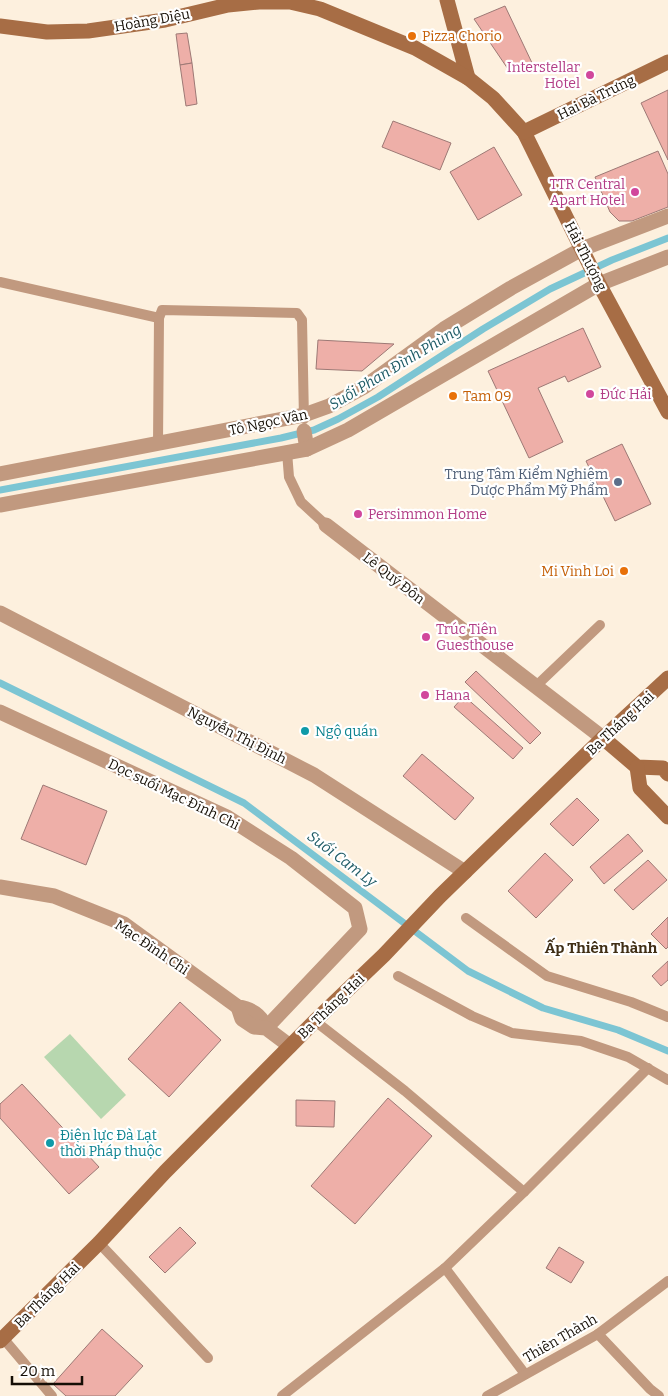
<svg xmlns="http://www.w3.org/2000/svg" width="668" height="1396" font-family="Bitter,serif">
<rect width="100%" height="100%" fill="#fdf0de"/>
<!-- green -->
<polygon fill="#b7d7af" points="70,1034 126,1095 101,1119 44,1057"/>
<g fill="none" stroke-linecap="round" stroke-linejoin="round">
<!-- stream -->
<g stroke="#7cc5d3" stroke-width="7">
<polyline points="0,490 281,438 314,430 338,419 378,397 483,329 550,289 612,260 668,238"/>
<polyline points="0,683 244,803 468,971 543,1008 618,1030 668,1051"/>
</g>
</g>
<!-- building -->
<g fill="#eeafa8" stroke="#9d7975">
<polygon points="505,6 533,65 510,72 474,19"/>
<polygon points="187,33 192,63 180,65 176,34"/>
<polygon points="192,63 197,104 186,106 180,65"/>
<polygon points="668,90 668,160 641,103"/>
<polygon points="393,121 451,143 440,170 382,147"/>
<polygon points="494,147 522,195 478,220 450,172"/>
<polygon points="658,151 668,174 668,207 632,221 619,221 610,212 595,177"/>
<polygon points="583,328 601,367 568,382 565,376 538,388 563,442 529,458 488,371"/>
<polygon points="318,340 394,344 362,371 316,369"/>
<polygon points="622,444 651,504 615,521 586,461"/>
<polygon points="476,671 541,733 530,744 465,682"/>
<polygon points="464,696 523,748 513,759 454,707"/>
<polygon points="422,754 474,798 455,820 403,776"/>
<polygon points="43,785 107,811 86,865 21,839"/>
<polygon points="577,798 599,820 573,846 550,824"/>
<polygon points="628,834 643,851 604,884 590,867"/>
<polygon points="545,853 573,880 536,918 508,891"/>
<polygon points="648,860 667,880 633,910 614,890"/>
<polygon points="668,917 668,947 666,949 651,934"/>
<polygon points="668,961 668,980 661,986 652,976"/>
<polygon points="180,1002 221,1040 169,1097 128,1059"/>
<polygon points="22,1084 99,1167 69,1194 0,1118 0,1104"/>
<polygon points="388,1098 432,1136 355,1224 311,1186"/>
<polygon points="296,1100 335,1101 334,1127 296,1126"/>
<polygon points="180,1227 196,1243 165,1273 149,1257"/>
<polygon points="559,1247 584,1262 571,1283 546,1268"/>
<polygon points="102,1329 143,1366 115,1396 66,1396 53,1384"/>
</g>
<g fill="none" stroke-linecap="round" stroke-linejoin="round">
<!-- lane -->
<g stroke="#c1997f" stroke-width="10">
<polyline points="0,282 159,318 162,310 297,313 302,320 304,419"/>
<polyline points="158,444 159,318"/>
<polyline points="287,452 289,477 301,502 326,525"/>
<polyline points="535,687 600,625"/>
<polyline points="466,918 547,976 631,1002 668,1017"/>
<polyline points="398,976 472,1016 512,1033 581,1041 628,1057 668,1080"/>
<polyline points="524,1192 648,1068"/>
<polyline points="99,1243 208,1358"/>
<polyline points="445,1268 525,1374"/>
<polyline points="598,1334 650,1389 659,1396"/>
<polyline points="3,1338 52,1396"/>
<polyline points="282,1396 445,1268 524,1192 405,1091 315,1021"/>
<polyline points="487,1396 598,1334 668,1281"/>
</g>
<!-- street -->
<g stroke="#c1997f" stroke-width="15">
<polyline points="304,431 307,449"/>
<polyline points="0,474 304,415 329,406 364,387 444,329 511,288 582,249 668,216"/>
<polyline points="0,505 307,449 348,430 599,284 668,257"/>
<polyline points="326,525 603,738"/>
<polyline points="0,613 314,775 465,872"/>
<polyline points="0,712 227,817 291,858 355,908 360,929 266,1028"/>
<path d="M0 887 54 896 124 924 238 1007C252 1009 261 1015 266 1028"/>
<polyline points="238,1007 242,1019 254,1027 266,1028 290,1046"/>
</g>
<!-- secondary -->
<g stroke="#a76d45" stroke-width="15">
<polyline points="447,0 468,78"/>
<polyline points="0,26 47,32 88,31 165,20 228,5 259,2 290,2 320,9 415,48 468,78 493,98 524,132 599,284 668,412"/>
<polyline points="524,132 668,62"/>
<polyline points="603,738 637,767 663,768 668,774"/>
<polyline points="637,767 640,788 668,817"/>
<polyline points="0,1341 99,1243 165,1172 315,1021 384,955 440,896 603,738 668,678"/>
</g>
</g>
<!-- markers -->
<g fill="#e8710a" stroke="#fff" stroke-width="2">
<circle cx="412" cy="36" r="5"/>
<circle cx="453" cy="396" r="5"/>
<circle cx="624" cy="571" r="5"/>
</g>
<g fill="#d1479c" stroke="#fff" stroke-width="2">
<circle cx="590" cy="75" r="5"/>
<circle cx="635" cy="192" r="5"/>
<circle cx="590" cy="394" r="5"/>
<circle cx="358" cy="514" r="5"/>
<circle cx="426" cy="637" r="5"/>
<circle cx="425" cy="695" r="5"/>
</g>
<circle fill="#5c6f8a" stroke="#fff" stroke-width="2" cx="618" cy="482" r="5"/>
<g fill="#0f9aa8" stroke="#fff" stroke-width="2">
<circle cx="305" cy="731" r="5"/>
<circle cx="50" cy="1143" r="5"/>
</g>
<g text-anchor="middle" stroke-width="4.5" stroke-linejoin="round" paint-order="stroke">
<!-- street labels -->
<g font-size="14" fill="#150e05" stroke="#fff">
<text transform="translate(152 20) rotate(-10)" y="5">Hoàng Diệu</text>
<text transform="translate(596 97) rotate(-26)" y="5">Hai Bà Trưng</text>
<text transform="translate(586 256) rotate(63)" y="5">Hải Thượng</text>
<text transform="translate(268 422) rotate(-12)" y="5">Tô Ngọc Vân</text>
<text transform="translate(394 578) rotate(38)" y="5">Lê Quý Đôn</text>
<text transform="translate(620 723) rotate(-43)" y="5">Ba Tháng Hai</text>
<text transform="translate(237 735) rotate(27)" y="5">Nguyễn Thị Định</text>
<text transform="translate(174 794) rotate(26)" y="5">Dọc suối Mạc Đĩnh Chi</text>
<text transform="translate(152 947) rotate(34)" y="5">Mạc Đĩnh Chi</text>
<text transform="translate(331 1006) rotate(-44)" y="5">Ba Tháng Hai</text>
<text transform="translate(47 1295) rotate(-45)" y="5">Ba Tháng Hai</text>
<text transform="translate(560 1338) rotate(-30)" y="5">Thiên Thành</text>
</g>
<!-- food labels -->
<g font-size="14" fill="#c56008" stroke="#fff" text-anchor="start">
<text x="422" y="41">Pizza Chorio</text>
<text x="463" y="401">Tam 09</text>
<text x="614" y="576" text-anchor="end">Mi Vinh Loi</text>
</g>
<!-- hotel labels -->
<g font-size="14" fill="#b23c85" stroke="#fff" text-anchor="start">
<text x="580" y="72" text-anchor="end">Interstellar<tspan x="580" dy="16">Hotel</tspan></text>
<text x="625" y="189" text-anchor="end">TTR Central<tspan x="625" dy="16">Apart Hotel</tspan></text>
<text x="600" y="399">Đức Hải</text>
<text x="368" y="519">Persimmon Home</text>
<text x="436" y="634">Trúc Tiên<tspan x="436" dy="16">Guesthouse</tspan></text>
<text x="435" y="700">Hana</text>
</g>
<!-- service labels -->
<g font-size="14" fill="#4e5e75" stroke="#fff" text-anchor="end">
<text x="608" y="479">Trung Tâm Kiểm Nghiệm<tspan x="608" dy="16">Dược Phẩm Mỹ Phẩm</tspan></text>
</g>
<!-- culture labels -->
<g font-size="14" fill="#0d838f" stroke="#fff" text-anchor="start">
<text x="315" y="736">Ngộ quán</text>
<text x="60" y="1140">Điện lực Đà Lạt<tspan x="60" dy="16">thời Pháp thuộc</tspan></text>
</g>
<!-- water labels -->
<g font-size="15" font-style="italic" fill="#1e5b66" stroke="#fff">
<text transform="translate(395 367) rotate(-31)" y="5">Suối Phan Đình Phùng</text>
<text transform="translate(342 859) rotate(37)" y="5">Suối Cam Ly</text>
</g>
<!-- neighbourhood labels -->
<g font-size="15" font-weight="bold" fill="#402f16" stroke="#fff">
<text x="601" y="953">Ấp Thiên Thành</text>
</g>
</g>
<!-- scale -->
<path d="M12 1376v8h70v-8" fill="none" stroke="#150e05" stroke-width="2.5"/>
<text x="20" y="1376" font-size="15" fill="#150e05" stroke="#ffffff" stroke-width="4" paint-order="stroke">20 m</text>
</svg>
